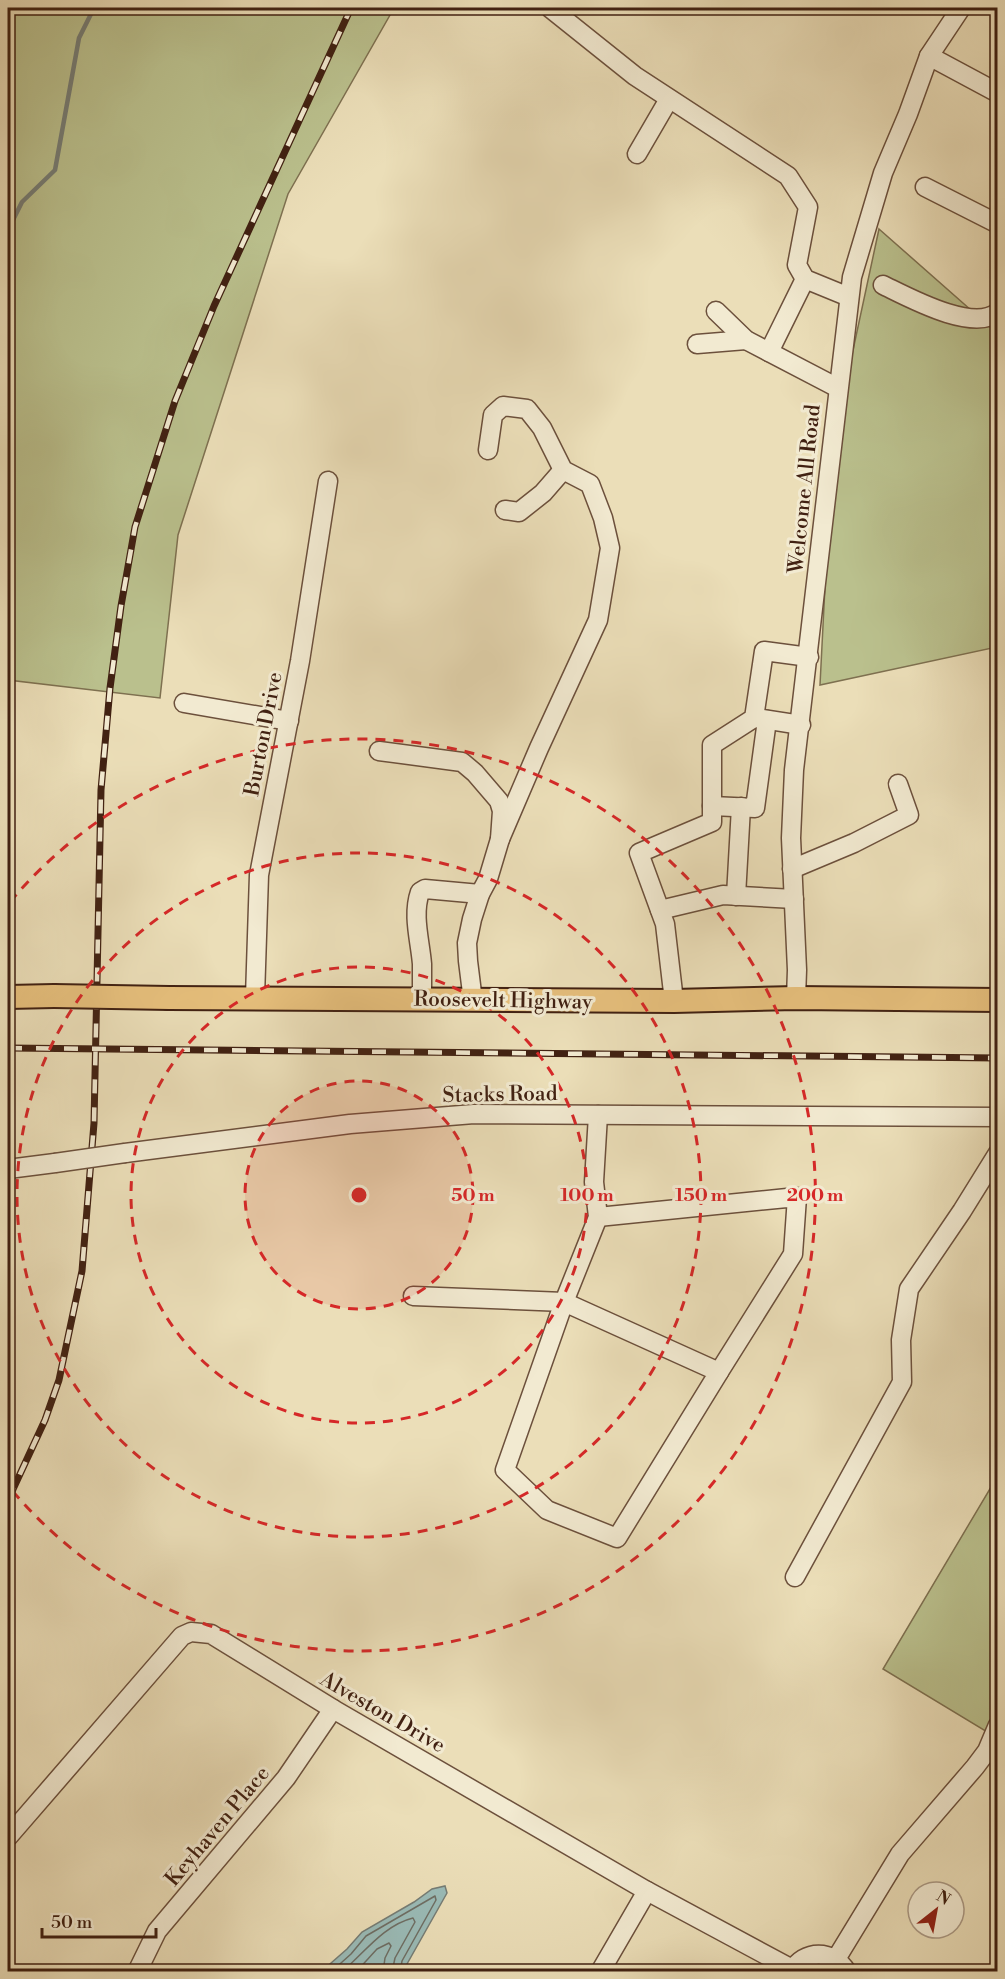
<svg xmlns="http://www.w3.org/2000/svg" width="1005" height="1979" font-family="'Libre Bodoni',serif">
<rect width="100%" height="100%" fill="#ebdeb8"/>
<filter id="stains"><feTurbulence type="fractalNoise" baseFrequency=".00333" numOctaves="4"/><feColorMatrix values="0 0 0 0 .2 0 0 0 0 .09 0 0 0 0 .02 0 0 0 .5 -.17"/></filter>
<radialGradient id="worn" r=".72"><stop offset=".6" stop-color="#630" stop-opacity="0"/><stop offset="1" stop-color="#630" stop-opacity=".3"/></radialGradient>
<!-- green -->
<g fill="#bac08d" stroke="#7e7050" stroke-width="1.5">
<polygon points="8,8 394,8 288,194 178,535 160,698 8,680"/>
<polygon points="879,229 997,333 997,647 820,685 832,448"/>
<polygon points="997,1477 997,1738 883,1669"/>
</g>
<!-- water -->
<polygon fill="#9abbb7" stroke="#767d75" stroke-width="1.5" points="445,1886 447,1893 407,1964 405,1971 322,1971 347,1949 362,1932 414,1902 432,1889"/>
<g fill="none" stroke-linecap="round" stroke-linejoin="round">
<!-- shore -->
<g stroke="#6e6e64" stroke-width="1.5">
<polyline points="331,1972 351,1954 366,1936 435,1896 436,1900 402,1961 400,1972"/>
<path d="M342 1972C364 1953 384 1925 413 1918L415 1922 395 1958 392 1972"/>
<polyline points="356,1972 377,1949 389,1943 391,1946 385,1958 383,1972"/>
</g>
<!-- stream -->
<polyline stroke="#767d75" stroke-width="4.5" points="8,238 12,222 22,202 55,170 79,38 94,8"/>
<defs>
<g id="minor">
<polyline points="550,8 635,76 788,176 808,207 797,265 805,279 849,297"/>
<polyline points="929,56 998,93"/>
<polyline points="637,154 669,99"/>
<polyline points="925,187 998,224"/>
<path d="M883 285C908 297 973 333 998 312"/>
<polyline points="716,311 746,340 838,388"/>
<polyline points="697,344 746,340"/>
<polyline points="769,352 805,279"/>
<polyline points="488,450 493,415 503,406 527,409 542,428 563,470 590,484 603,518 610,548 598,620 539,748 500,839"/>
<polyline points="505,510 519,512 543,493 563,470"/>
<polyline points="184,703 289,721"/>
<polyline points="756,718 801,725"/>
<polyline points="379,751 462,762 475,773 499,801 502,811 500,839 488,879 480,894 472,919 467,943 468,961 473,1001"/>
<polyline points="712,806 755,808 767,720"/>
<polyline points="792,869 854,843 909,815 898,784"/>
<polyline points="736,896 741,807"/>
<polyline points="660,910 723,895 794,899"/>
<polyline points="255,997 259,875 300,661 328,481"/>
<polyline points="796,998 797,970 791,838 794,770 852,277 883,173 908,114 929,56 961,8"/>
<path d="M422 999C422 987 422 976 422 964 420 940 412 915 420 892L425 889 480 894"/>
<polyline points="674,1001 665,924 639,853 712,822 712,745 754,718 764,651 809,657"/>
<polyline points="125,1153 350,1124 474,1114 998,1117"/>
<polyline points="8,1169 55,1163"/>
<polyline points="598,1217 797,1197 793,1254 719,1372"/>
<polyline points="413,1296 564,1302 598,1217 594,1182 598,1115"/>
<polygon points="564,1302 719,1372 617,1538 547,1510 505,1470"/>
<polyline points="795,1577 902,1382 901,1340 909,1289 962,1211 998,1153"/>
<polyline points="8,1837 182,1636 191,1632 211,1634 333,1709 647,1891 792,1969"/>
<polyline points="836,1959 900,1854 975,1767 987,1751 998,1725"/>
<polyline points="137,1972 157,1931 286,1778 333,1709"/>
<polyline points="600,1972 647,1891"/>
<path d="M791 1972C804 1949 833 1949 847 1972"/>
</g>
<g id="major">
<polyline points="8,997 54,996"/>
<polyline points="169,998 674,1001 796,998 998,1000"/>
</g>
</defs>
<!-- minor casing -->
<use href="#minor" stroke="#6c503c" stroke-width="21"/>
<!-- major casing -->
<use href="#major" stroke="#412112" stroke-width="26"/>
<!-- minor -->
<use href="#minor" stroke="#f2ead1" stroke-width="18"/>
<!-- major -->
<use href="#major" stroke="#e6bf7c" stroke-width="22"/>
<defs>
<g id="rail">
<polyline points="8,1048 998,1058"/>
<polyline points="8,1500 45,1420 59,1380 82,1271 94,1123 101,790 110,688 121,606 135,527 175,401 214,306 351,8"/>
</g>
</defs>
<!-- rail casing -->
<use href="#rail" stroke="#412112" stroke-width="7"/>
<!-- rail -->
<use href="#rail" stroke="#f2ead1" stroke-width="4.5" stroke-dasharray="14" stroke-linecap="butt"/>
<defs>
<polyline id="minor-bridge" points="55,1163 125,1153"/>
<polyline id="major-bridge" points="54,996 169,998"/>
</defs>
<!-- minor-bridge casing -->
<use href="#minor-bridge" stroke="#6c503c" stroke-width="21" stroke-linecap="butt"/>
<!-- major-bridge casing -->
<use href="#major-bridge" stroke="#412112" stroke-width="26" stroke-linecap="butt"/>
<!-- minor-bridge -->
<use href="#minor-bridge" stroke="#f2ead1" stroke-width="18"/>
<!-- major-bridge -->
<use href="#major-bridge" stroke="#e6bf7c" stroke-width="22"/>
</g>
<!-- distance rings -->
<circle cx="359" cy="1195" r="114" fill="#d62828" fill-opacity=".12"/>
<g fill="none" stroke="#d62828" stroke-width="3" stroke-dasharray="10 8">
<circle cx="359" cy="1195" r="114"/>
<circle cx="359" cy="1195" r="228"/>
<circle cx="359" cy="1195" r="342"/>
<path d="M10 902A456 456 0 1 1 10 1488"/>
</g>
<g text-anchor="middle" stroke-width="6" stroke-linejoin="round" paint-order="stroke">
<!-- street labels -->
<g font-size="21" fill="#412112" stroke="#f2ead1">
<text transform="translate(804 489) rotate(-84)" y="7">Welcome All Road</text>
<text transform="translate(263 734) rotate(-79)" y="7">Burton Drive</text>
<text transform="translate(503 1000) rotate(1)" y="7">Roosevelt Highway</text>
<text transform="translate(500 1094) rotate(-1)" y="7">Stacks Road</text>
<text transform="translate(383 1712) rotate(30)" y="7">Alveston Drive</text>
<text transform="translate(217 1826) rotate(-50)" y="7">Keyhaven Place</text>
</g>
</g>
<circle cx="359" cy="1195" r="9" fill="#d62828" stroke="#f2ead1" stroke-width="3"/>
<g font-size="18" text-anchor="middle" font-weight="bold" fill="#d62828" stroke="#f2ead1" stroke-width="6" stroke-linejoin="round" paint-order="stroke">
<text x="473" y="1201">50 m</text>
<text x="587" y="1201">100 m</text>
<text x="701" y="1201">150 m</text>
<text x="815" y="1201">200 m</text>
</g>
<!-- margin -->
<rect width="1005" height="1979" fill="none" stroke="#ebdeb8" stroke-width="30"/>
<rect x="9" y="9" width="987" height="1961" fill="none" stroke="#412112" stroke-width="3"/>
<rect x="15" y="15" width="975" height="1949" fill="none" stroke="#412112" stroke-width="1.5"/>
<!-- north arrow -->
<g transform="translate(936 1910) rotate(31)"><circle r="28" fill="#f2ead1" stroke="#ab9a85" stroke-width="1.5"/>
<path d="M0-4.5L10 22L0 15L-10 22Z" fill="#8f2418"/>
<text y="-9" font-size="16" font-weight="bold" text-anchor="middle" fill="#412112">N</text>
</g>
<!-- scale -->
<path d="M42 1928v9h114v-9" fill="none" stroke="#412112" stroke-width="3"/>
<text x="51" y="1928" font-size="18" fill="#412112" stroke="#f2ead1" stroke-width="4.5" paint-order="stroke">50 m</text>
<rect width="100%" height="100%" filter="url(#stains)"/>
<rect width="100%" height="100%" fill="url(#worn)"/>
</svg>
